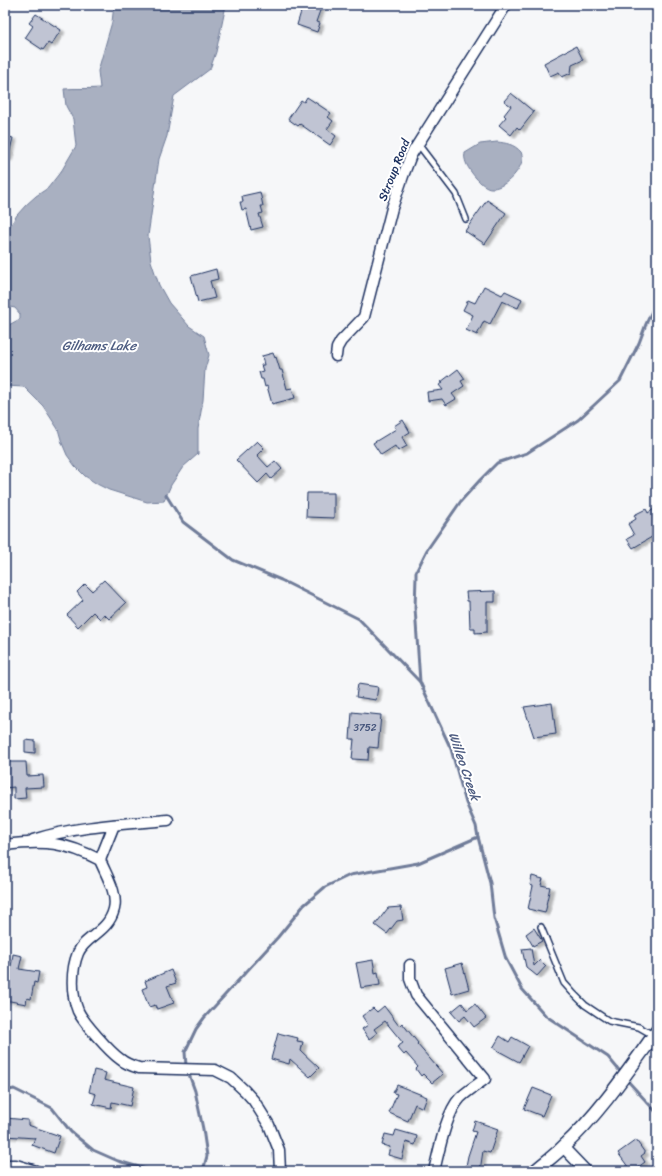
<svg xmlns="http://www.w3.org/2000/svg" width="662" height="1176" font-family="Sriracha,sans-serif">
<defs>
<filter id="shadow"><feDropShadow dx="4" dy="2.5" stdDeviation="1" flood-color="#0004"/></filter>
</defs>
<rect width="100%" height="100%" fill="#f6f7f9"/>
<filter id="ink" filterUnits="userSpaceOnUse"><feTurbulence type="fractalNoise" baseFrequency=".025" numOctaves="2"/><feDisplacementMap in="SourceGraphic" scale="8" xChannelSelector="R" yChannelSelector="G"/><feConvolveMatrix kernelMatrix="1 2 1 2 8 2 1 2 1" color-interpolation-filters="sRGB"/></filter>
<g filter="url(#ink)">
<!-- water -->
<g fill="#a9b0c1" stroke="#707c99">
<path d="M114 5H226L216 52 210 69 174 96 167 136 159 159 148 236 151 261 159 285 169 303 189 326 204 336 209 355 205 369 203 400 198 429V454L183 467 171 485 164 501 147 502 109 490 97 484 85 476 75 466 67 455 62 443 58 429 43 406 24 387 5 386V327L20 319V314L15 308 5 306V234L17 215 26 205 36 196 48 188 62 170 76 146 73 119 66 106 64 89C76 88 88 89 100 88L98 71 112 22Z"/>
<path d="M497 142C506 143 514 144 521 152 522 154 523 159 522 161 519 173 503 189 491 188 482 188 466 168 465 159 464 157 465 155 465 153L480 144Z"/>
</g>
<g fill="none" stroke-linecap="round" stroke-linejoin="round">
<!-- stream -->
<g stroke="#707c99" stroke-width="3">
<polyline points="166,495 183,522 233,560 281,580 359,619 420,682 451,749 466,803 476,826 478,837 490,883 494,918 506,959 522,989 546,1016 608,1057 623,1075"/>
<polyline points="420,682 415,608 416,576 416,572 427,550 461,501 480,480 497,463 527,453 578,420 620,381 639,343 646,324 657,300"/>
<polyline points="626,1079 657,1113"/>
<polyline points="5,1091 14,1089 52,1108 71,1132 93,1150 118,1161 153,1171"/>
<polyline points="198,1171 204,1167 207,1156 203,1129 195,1091 186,1066 185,1052 196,1029 204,1018 278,937 304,905 325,887 350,875 418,863 478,837"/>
</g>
</g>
<!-- building -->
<g fill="#c0c4d3" stroke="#1b2f5e" filter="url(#shadow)">
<polygon points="303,5 322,5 316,22 320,23 317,32 297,25"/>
<polygon points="36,14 61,30 51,45 48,43 43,50 25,38 33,26 29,23"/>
<polygon points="576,46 583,60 572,65 571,73 562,77 559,72 550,76 544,63"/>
<polygon points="511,93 534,112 520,130 517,127 511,135 499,125 506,117 504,115 511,106 504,101"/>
<polygon points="307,97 331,113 328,117 333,121 327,129 336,136 330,145 300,124 298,126 288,119 301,100 304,102"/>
<polygon points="5,136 13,138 8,158 5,158"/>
<polygon points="260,192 263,206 261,206 263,213 259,214 263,227 251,230 246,209 242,210 240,202 243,202 242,196"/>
<polygon points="487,200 506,213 485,244 465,231"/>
<polygon points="216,269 218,279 210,281 215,298 198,302 191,276"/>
<polygon points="484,286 502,295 505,291 522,299 518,308 502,301 490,324 484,321 477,335 466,330 473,315 463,310 468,300 475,303"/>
<polygon points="273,353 275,358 276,357 280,370 282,370 287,389 292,388 295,398 272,404 267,386 265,387 263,379 261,379 259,372 263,371 261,365 264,365 262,356"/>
<polygon points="458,369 465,379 461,381 464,386 452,394 456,399 446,405 442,399 428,401 427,392 443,390 439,385 443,383 441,382"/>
<polygon points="403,420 410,432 402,437 407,446 398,451 395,446 381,455 373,443 396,429 394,426"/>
<polygon points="257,441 264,448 257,455 268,467 275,461 282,469 271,479 267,474 258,483 236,460"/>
<polygon points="307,493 334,493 334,518 306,517"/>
<polygon points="657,507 657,534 633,548 627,539 634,535 628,524 636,519 634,515 646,509 648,513"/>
<polygon points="104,580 126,603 109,619 104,614 100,619 93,612 78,627 67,615 83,600 77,592 85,584 92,591"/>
<polygon points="495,591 495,602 487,602 487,632 475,633 475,628 470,628 469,601 467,601 466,592"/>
<polygon points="358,684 378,687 376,700 356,697"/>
<polygon points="552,703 556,734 534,737 524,707"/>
<polygon points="352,712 381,715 378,748 369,747 368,760 352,759 354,739 350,739"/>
<polygon points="25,740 35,741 35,753 25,752"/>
<polygon points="5,762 26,762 27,776 43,775 44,787 25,788 26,798 14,799 14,787 5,788"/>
<polygon points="532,876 543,879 541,885 550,887 546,905 547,905 545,913 528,909 533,886 530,885"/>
<polygon points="401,907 403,920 397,921 387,934 375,925 388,908"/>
<polygon points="534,928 542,941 533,946 526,934"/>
<polygon points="531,948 534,966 540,960 546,966 537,976 526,967 522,949"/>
<polygon points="13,954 22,956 19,969 39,972 37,983 34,982 31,999 27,998 26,1004 5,1000 8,983 5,983 6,966 11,967"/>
<polygon points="373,960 375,973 378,972 380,985 361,988 356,963"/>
<polygon points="462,963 469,989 452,994 445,968"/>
<polygon points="171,970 176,983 167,986 174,1003 157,1009 155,1005 149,1007 142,989 147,987 145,981"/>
<polygon points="462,1003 467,1010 475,1004 486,1018 474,1027 465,1016 459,1021 451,1012"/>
<polygon points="384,1006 399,1026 402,1023 418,1043 417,1044 443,1074 432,1083 423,1074 421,1076 416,1069 418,1067 406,1053 404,1055 397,1047 403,1043 385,1021 374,1029 377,1033 369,1039 362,1029 368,1025 362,1016 373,1008 377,1012"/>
<polygon points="278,1033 298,1038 297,1041 303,1042 301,1051 319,1068 310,1077 290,1059 289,1064 271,1059"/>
<polygon points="500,1036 509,1042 512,1037 528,1046 519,1062 493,1048"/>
<polygon points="94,1070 106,1073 104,1080 134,1087 130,1106 112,1102 111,1108 93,1104 96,1094 89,1092"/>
<polygon points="397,1085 427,1097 423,1108 415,1104 408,1121 389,1113 397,1094 393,1093"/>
<polygon points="533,1088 551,1095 542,1116 524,1109"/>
<polygon points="5,1118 28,1120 28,1125 60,1136 54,1153 32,1145 35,1138 5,1136"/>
<polygon points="475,1121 498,1129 490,1153 483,1151 480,1171 465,1171 468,1156 476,1132 472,1131"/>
<polygon points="396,1130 417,1136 415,1145 406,1142 402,1159 388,1155 390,1147 382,1145 385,1134 394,1136"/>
<polygon points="636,1140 645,1153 641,1156 645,1162 633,1171 631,1171 618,1153"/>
</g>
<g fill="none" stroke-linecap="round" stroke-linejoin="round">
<defs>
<g id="service">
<polyline points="418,144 456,194 466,219"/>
<polyline points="541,927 564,983 573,993 585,1005 609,1021 639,1027 653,1035"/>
</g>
<g id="minor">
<polyline points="336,356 337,348 341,341 364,317 392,208 403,176 411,155 423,136 506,5"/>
<path d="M33 840C76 826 123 824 168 820"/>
<path d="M5 845C44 840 65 842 100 860 106 875 118 893 114 909 108 933 85 936 78 953 71 970 71 994 78 1011 83 1022 110 1052 120 1059 126 1064 132 1066 139 1068L215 1070 231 1078 245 1091 254 1101 269 1125 279 1150 280 1171"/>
<polyline points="100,860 114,825"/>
<path d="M410 965V979L416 995 485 1079C477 1085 467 1091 460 1098 446 1113 439 1151 434 1171"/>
<polyline points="563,1147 586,1171"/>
<polyline points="5,1165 16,1165 36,1171"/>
</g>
<path id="tertiary" d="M535 1171C544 1163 554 1156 563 1147 599 1114 628 1071 657 1031"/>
</defs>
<!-- service casing -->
<use href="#service" stroke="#1b2f5e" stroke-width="8"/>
<!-- minor casing -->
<use href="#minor" stroke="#1b2f5e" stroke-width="13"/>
<!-- tertiary casing -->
<use href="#tertiary" stroke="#1b2f5e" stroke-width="15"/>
<!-- service -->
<use href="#service" stroke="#fff" stroke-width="5"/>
<!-- minor -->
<use href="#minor" stroke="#fff" stroke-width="10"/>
<!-- tertiary -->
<use href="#tertiary" stroke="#fff" stroke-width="12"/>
</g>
</g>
<g text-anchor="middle" stroke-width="4" stroke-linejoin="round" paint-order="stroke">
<!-- number labels -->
<g font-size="10" fill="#44547b">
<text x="365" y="731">3752</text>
</g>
<!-- street labels -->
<g font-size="12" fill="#1b2f5e" stroke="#fff">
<text transform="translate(394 170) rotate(-68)" y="4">Stroup Road</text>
</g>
<!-- water labels -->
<g font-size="13" font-style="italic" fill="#4d5c81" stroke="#fff">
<text x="99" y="350">Gilhams Lake</text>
<text transform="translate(465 766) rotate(71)" y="5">Willeo Creek</text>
</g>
</g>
<!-- margin -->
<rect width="662" height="1176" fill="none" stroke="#fff" stroke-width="20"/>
<rect x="10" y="10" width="642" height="1156" fill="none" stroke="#1b2f5e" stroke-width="1.5" filter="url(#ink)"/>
</svg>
